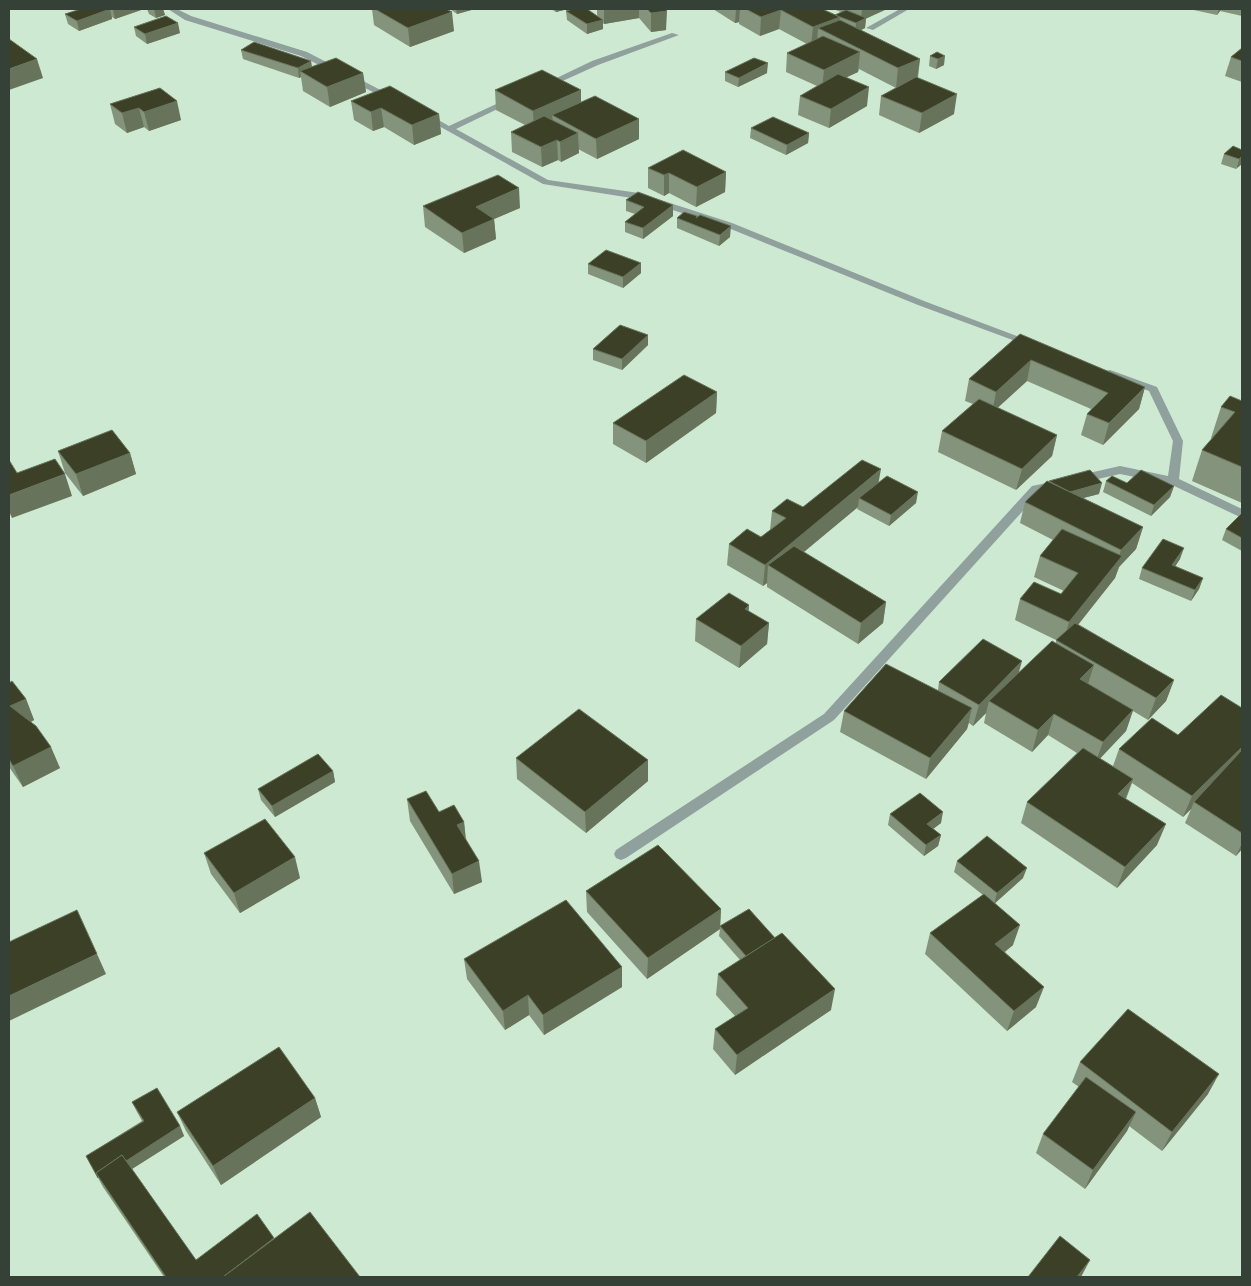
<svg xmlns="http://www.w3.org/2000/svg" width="1251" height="1286" font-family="Poppins,sans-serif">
<rect width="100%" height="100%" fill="#cde9d2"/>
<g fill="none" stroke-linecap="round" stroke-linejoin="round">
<!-- minor -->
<g fill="#90a09d" fill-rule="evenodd">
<polygon points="168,9 177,9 191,16 307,52 396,98 389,100 301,56 185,20"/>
<polygon points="900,9 909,9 873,30 866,28"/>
<polygon points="672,33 679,35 598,65 547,88 540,86 592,61"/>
<polygon points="507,99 514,101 456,129 548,180 639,193 732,223 924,301 1035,343 1030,346 1026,345 918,305 726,227 638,199 543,184 421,116 428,114 449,126"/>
<polygon points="1110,370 1157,387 1183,441 1179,479 1242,509 1242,518 1170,484 1120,474 1080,483 1076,482 1074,479 1076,476 1120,466 1168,476 1173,441 1149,391 1106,375 1105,373 1106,371"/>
<polygon points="1056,481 1060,482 1062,485 1060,488 1040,492 834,720 626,858 621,860 616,858 614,854 616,850 824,714 1032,486"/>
</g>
</g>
<!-- wall -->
<g fill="#84947c">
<polygon points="81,9 144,9 115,19 112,17 112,19 79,31 68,24 65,14"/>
<polygon points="147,9 163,9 165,15 156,18 149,14"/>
<polygon points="372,9 446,9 454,31 410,47 374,25"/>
<polygon points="450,9 475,9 457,14"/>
<polygon points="551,9 568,9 556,12"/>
<polygon points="597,9 665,9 666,30 651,32 639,18 604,24 603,23 603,29 587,34 567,20 566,11 598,16 597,15"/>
<polygon points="713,9 822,9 835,15 841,12 833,9 887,9 866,18 865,28 861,30 920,59 918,78 954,114 919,133 879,115 881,96 896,88 859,69 858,72 846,77 867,106 829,128 798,115 800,96 817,86 786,72 787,53 807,44 779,29 760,36 739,24 739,22 735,23"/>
<polygon points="1189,9 1242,9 1242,16 1220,11 1217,15"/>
<polygon points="134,27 180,33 147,44 136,36"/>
<polygon points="1242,48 1242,82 1225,76 1231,57"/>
<polygon points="241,50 311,61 312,67 363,73 366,92 330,107 303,91 301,77 299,78 243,59"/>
<polygon points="937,52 944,65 936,69 929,66 930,56"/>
<polygon points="725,72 767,73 738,87 725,81"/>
<polygon points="160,88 181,120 149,131 144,127 127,133 115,124 110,104"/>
<polygon points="495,90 581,102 639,119 639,139 597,159 578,149 579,153 561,162 558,160 542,167 512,152 511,132 525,125 496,110"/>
<polygon points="351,101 439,114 441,134 414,145 384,127 373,131 354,120"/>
<polygon points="751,128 809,133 808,143 786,155 750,138"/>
<polygon points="1242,150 1236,169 1221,164 1224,154"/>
<polygon points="648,168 726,172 725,192 696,207 669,193 664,196 648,188"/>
<polygon points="626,200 673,205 673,216 643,239 625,232 625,222 635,214 626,211"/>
<polygon points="423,206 520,208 494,219 496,239 464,253 425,227"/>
<polygon points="677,218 697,218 730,237 719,246 677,228"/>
<polygon points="588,264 641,273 623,288 588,274"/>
<polygon points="1020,334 1145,387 1139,409 1103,445 1081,435 1087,414 1091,409 1027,381 997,408 1057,435 1052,456 1016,490 938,452 942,431 973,404 965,401 969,379"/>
<polygon points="648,335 648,345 622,370 593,360 593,349"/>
<polygon points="717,392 716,413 646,463 613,444 613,423"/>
<polygon points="1242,401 1242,503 1192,481 1202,450 1212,439 1211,438 1221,407"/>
<polygon points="58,451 130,453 136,474 83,496 65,473"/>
<polygon points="1106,481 1127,483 1174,486 1170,497 1151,516 1103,492"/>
<polygon points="879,482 916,503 889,526 857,509 858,507 803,552 886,602 883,623 858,644 767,587 767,583 763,586 727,565 729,544 761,537 770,530 772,511 803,507"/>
<polygon points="1099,494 1083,498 1143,527 1136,549 1119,567 1115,578 1078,624 1174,680 1166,701 1148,720 1133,711 1126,731 1100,758 1113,766 1119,749 1178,735 1242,708 1242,849 1236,856 1185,823 1191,809 1183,817 1132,783 1126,799 1157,845 1117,888 1021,823 1027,802 1077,753 1048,735 1032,752 984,723 986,713 973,726 969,723 967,729 926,779 840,732 844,711 938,690 939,682 1019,673 1056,643 1056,640 1015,620 1020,599 1061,594 1064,591 1034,577 1040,556 1053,540 1020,523 1025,502"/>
<polygon points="1242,513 1242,551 1222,540 1226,529"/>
<polygon points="1180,559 1175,566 1203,578 1199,589 1191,601 1139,579 1142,568"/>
<polygon points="696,619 769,623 767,644 739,668 695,641"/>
<polygon points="9,683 26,699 34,720 31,722 60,768 23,787 9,767"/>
<polygon points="516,758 648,781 586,833 517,779"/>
<polygon points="333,771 335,782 275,817 261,800 258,789"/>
<polygon points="407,799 439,812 464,822 466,839 482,882 454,894 410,821"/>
<polygon points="890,814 941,823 933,829 941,835 938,846 924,856 888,825"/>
<polygon points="204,853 300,878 240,913 211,874"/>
<polygon points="957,861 1023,878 995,903 1013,945 1005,952 1036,1007 1007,1031 925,954 930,933 983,895 954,872"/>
<polygon points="586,891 721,909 720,926 831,1010 735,1075 713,1049 715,1029 735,1016 716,995 718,974 740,960 719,936 720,929 647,979 587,912"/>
<polygon points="464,959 622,987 544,1035 529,1015 505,1030 467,979"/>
<polygon points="1080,1062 1208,1094 1162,1151 1129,1126 1127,1131 1085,1189 1036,1153 1043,1134 1079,1087 1072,1082"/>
<polygon points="315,1098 321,1117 221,1185 186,1131 177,1112"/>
<polygon points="132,1102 180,1126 184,1136 132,1169 196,1260 275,1239 360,1277 164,1277 103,1187 86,1156 142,1121 137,1112"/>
</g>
<!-- shaded-wall -->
<g fill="#67735a">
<polygon points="110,9 112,19 79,31 77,21"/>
<polygon points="116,9 144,9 115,19 113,10"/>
<polygon points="154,9 163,9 165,15 156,18"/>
<polygon points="456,9 475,9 457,14"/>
<polygon points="556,9 568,9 556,12"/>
<polygon points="604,9 639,9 639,18 604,24"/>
<polygon points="736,9 740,9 739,22 735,23"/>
<polygon points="862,9 887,9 861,21"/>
<polygon points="1219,9 1221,9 1220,11 1217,15"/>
<polygon points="781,10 779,29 760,36 761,17"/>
<polygon points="667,11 666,30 651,32 651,13"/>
<polygon points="452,12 454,31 410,47 408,28"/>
<polygon points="840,17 838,36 818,28 817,44 811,46 813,27"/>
<polygon points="866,18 865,28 855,33 856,23"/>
<polygon points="603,20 603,29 587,34 587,24"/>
<polygon points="178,23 180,33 147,44 145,34"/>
<polygon points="860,52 858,72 822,89 824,70"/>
<polygon points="945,56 944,65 936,69 938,59"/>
<polygon points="37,59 43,78 9,90 9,69"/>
<polygon points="920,59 917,79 896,88 898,68"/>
<polygon points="311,61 312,70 300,71 301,77 299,78 298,68"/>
<polygon points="768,63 767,73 738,87 739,78"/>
<polygon points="363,73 366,92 330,107 327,87"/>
<polygon points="869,87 867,106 829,128 831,109"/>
<polygon points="581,90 581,109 552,115 553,122 534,130 533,111"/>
<polygon points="957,94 954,114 919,133 922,113"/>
<polygon points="177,101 181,120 149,131 144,112"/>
<polygon points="139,108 144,127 127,133 122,113"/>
<polygon points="381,108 384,127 373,131 371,112"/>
<polygon points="439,114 441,134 414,145 412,125"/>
<polygon points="639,119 639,139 597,159 596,139"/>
<polygon points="578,133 579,153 561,162 560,142"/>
<polygon points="809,133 808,143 786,155 787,145"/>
<polygon points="557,140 558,160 542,167 541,147"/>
<polygon points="1242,156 1242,164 1236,169 1239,159"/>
<polygon points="726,172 725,192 696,207 697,187"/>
<polygon points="669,173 669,193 664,196 664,175"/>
<polygon points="519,188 520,208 494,219 496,239 464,253 462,233 476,207"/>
<polygon points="673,205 673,216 643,239 643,228"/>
<polygon points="731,226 730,237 719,246 720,235"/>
<polygon points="641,263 641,273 623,288 623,277"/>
<polygon points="648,335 648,345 622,370 622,359"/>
<polygon points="1031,360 1027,381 992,413 996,392"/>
<polygon points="1145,387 1139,409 1103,445 1109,423"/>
<polygon points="717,392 716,413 646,463 646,441"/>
<polygon points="1057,435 1052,456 1016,490 1022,469"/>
<polygon points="130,453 136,474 83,496 76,474"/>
<polygon points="881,469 877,491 859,498 858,507 780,572 768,565 767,583 763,586 765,565"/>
<polygon points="65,474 72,496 12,518 9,511 9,495"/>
<polygon points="1102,483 1099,494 1056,505 1059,495"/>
<polygon points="1174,486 1170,497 1151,516 1154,505"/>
<polygon points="918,492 916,503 889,526 891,515"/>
<polygon points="1143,527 1136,549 1119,567 1115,578 1063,644 1069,622 1117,562 1121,550"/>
<polygon points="1184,548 1180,559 1169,576 1172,565"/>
<polygon points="1203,578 1199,589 1191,601 1195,590"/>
<polygon points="886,602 883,623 858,644 861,623"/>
<polygon points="749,605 748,627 745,609"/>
<polygon points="769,623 767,644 739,668 741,646"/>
<polygon points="1022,661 1016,683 989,701 986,713 973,726 979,705"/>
<polygon points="1094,665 1087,687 1080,679"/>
<polygon points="1174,680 1166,701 1148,720 1156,698"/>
<polygon points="26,699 34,720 19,728 10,706"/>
<polygon points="972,708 967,729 926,779 930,758"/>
<polygon points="1133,710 1126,731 1095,764 1103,742"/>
<polygon points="1054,714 1048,735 1032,752 1038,730"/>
<polygon points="51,747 60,768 23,787 13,766"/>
<polygon points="1242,747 1242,759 1194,802 1191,809 1183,817 1192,796"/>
<polygon points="648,760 648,781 586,833 585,812"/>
<polygon points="333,771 335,782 275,817 272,806"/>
<polygon points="1133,779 1125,800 1118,794"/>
<polygon points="943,812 941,823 925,835 927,824"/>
<polygon points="464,822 466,843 457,825"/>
<polygon points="1166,824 1157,845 1117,888 1125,867"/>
<polygon points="941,835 938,846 924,856 926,845"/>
<polygon points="1242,843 1242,849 1236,856"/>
<polygon points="295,857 300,878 240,913 234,893"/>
<polygon points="479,861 482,882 454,894 452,874"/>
<polygon points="1027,868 1023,878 994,904 997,893"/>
<polygon points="721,909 720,929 647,979 648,958"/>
<polygon points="1020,925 1013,945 989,964 995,944"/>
<polygon points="97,954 106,974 9,1021 9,996"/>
<polygon points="622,967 622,987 544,1035 543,1015"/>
<polygon points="1044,987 1036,1007 1007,1031 1014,1011"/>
<polygon points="835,989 831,1010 735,1075 737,1055"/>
<polygon points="528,995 529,1015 505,1030 503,1011"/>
<polygon points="1219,1074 1208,1094 1162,1151 1172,1132"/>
<polygon points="315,1098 321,1117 221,1185 213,1166"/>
<polygon points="1136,1112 1127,1131 1085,1189 1093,1170"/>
<polygon points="180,1126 184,1136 105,1186 99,1177"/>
<polygon points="1090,1260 1081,1277 1077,1277"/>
</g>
<!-- building -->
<g fill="#3b4026" stroke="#67735a">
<polygon points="81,9 110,9 77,21 65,14"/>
<polygon points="375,9 446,9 452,12 408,28"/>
<polygon points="573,9 587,9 603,20 587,24 566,11"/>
<polygon points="647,9 665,9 667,11 651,13"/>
<polygon points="746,9 822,9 840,17 813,27 781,10 761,17"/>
<polygon points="846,10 866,18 856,23 835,15"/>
<polygon points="166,16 178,23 145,34 134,27"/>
<polygon points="840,20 920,59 898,68 818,28"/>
<polygon points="823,36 860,52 824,70 787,53"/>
<polygon points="9,39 37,59 9,69"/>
<polygon points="254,42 311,61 298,68 241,50"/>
<polygon points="1242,48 1242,61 1231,57"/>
<polygon points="937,52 945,56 938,59 930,56"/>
<polygon points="336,58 363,73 327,87 300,71"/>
<polygon points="754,58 768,63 739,78 725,72"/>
<polygon points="542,70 581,90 533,111 495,90"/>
<polygon points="838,74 869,87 831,109 800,96"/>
<polygon points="916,77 957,94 922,113 881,96"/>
<polygon points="390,86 439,114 412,125 381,108 371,112 351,101"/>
<polygon points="160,88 177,101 144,112 139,108 122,113 110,104"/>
<polygon points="595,96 639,119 596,139 552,115"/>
<polygon points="544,116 578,133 560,142 557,140 541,147 511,132"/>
<polygon points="773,117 809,133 787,145 751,128"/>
<polygon points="1233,146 1242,150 1242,156 1239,159 1224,154"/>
<polygon points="683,150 726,172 697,187 669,173 664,175 648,168"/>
<polygon points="498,175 519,188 476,207 494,219 462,233 423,206"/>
<polygon points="638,192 673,205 643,228 625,222 644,207 626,200"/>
<polygon points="684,212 697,216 696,218 700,215 731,226 720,235 677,218"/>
<polygon points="606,250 641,263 623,277 588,264"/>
<polygon points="620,325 648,335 622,359 593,349"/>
<polygon points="1020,334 1145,387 1109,423 1087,414 1108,393 1031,360 996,392 969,379"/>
<polygon points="684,375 717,392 646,441 613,423"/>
<polygon points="1230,396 1242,401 1242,467 1202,450 1235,412 1221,407"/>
<polygon points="979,399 1057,435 1022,469 942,431"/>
<polygon points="112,430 130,453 76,474 58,451"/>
<polygon points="55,459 65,474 9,495 9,460 17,473"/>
<polygon points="862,460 881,469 765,565 729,544 747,529 761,537 786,518 772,511 787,499 803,507"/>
<polygon points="1090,470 1102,483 1070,492 1049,481"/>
<polygon points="1141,470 1174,486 1154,505 1106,481 1112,476 1127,483"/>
<polygon points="887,476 918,492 891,515 859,498"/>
<polygon points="1047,481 1143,527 1121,550 1025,502"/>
<polygon points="1242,513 1242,538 1226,529"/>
<polygon points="1062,529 1122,556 1069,622 1020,599 1034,582 1061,594 1078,573 1040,556"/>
<polygon points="1163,539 1184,548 1172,565 1203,578 1195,590 1142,568"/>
<polygon points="794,546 886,602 861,623 768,565"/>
<polygon points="729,593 749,605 745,609 769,623 741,646 696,619"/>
<polygon points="1075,623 1174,680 1156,698 1056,640"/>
<polygon points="983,639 1022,661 979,705 939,682"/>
<polygon points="1052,641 1094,665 1080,679 1133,710 1103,742 1054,714 1038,730 989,701"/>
<polygon points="886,664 972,708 930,758 844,711"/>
<polygon points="12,681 26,699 10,706 36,726 51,747 13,766 9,759 9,683"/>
<polygon points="1221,695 1242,708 1242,747 1192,796 1119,749 1152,718 1178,735"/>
<polygon points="579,709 648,760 585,812 516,758"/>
<polygon points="1083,748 1133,779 1118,794 1166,824 1125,867 1027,802"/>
<polygon points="1241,751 1242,752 1242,833 1194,802"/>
<polygon points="318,754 333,771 272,806 258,789"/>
<polygon points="426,791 439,812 454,805 464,822 457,825 479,861 452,874 407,799"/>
<polygon points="920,793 943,812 927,824 941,835 926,845 890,814"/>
<polygon points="265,819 295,857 234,893 204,853"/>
<polygon points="987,836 1027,868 997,893 957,861"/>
<polygon points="658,845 721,909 648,958 586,891"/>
<polygon points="984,894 1020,925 995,944 1044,987 1014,1011 930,933"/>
<polygon points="566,900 622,967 543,1015 528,995 503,1011 464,959"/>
<polygon points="749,909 775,938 746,956 720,926"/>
<polygon points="77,910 97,954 9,996 9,942"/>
<polygon points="782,933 835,989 737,1055 715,1029 748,1008 718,974"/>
<polygon points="1128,1009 1219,1074 1172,1132 1080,1062"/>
<polygon points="279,1047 315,1098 213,1166 177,1112"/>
<polygon points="1086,1077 1136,1112 1093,1170 1043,1134"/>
<polygon points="157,1088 180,1126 126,1161 122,1155 96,1173 98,1178 86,1156 144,1121 132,1102"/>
<polygon points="122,1155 196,1260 257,1214 274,1238 223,1277 166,1277 96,1173"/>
<polygon points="310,1212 360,1277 223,1277"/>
<polygon points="1060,1236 1090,1260 1077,1277 1028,1277"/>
</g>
<!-- border -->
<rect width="1251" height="1286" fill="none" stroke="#354037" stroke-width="20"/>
</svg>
